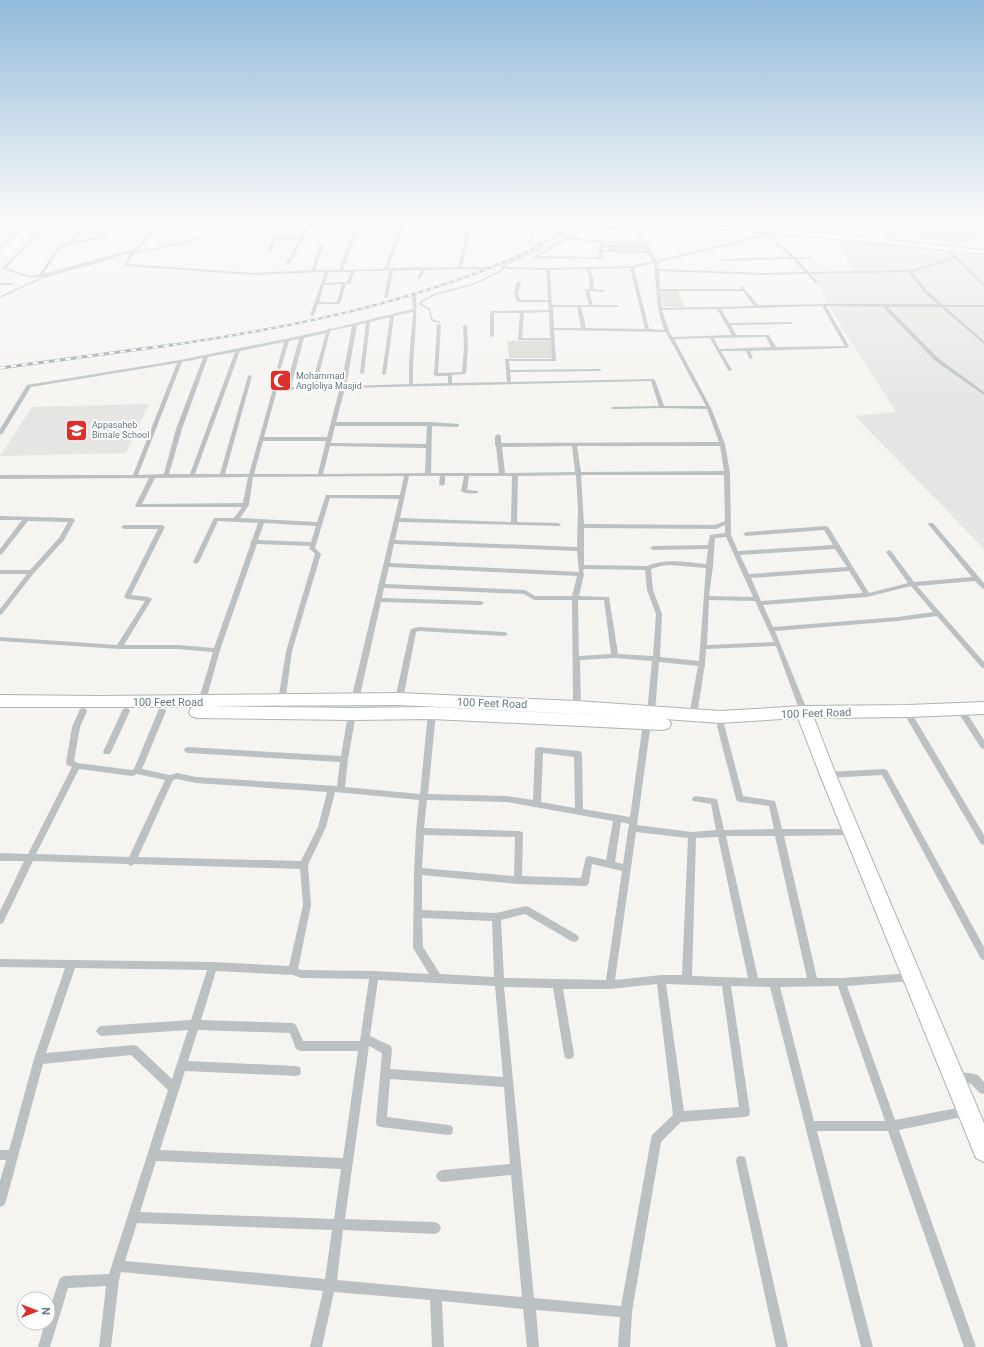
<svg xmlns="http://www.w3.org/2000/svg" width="984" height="1347" font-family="Roboto,sans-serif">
<rect width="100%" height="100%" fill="#f5f4f1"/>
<!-- built -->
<g fill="#e5e6e4">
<polygon points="871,220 959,220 984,240 984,243 888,238"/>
<polygon points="838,240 984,256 984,549 855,416 896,412 831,310 814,274 853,272"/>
<polygon points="149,404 126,453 0,456 32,407"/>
</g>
<!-- green -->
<g fill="#d5d9d0">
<polygon points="647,240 650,250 608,251 605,241"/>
<polygon points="659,290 678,290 684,307 664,307"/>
<polygon points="552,340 553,358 509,358 507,341"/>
</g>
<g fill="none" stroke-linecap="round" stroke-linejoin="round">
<!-- stream -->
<g stroke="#b2c3c4" stroke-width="1.5">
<polyline points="133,253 182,243 257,220"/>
<polyline points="0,297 44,277 109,259"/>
<polyline points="439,322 432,320 429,309 420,304 422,301 436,294 474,284 499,272 509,263 543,247 530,242 535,224 519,220"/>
</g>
<defs>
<g id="major">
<polygon points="591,220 624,220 778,229 984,250 984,254 778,233 595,222"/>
<path d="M399 693 577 701 720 711 804 706 908 705 984 702V714L908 717 814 718 836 775 984 1123V1162L976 1158 820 775 798 718 720 723 665 719 669 720 671 724 669 728 663 730 432 719 352 720 197 718 191 716 189 712 191 708 196 707H0V695L98 696ZM399 705 641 717 432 707 352 708 207 706Z"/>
</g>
</defs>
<!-- major casing -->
<use href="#major" stroke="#adb4b6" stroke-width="2"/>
<!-- minor -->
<g fill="#bbc1c3" fill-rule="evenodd">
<polygon points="30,220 33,220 0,250 0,247"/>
<path d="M48 220H51L6 268 30 276 39 275 59 245 69 242 90 220H93L73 241 99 237 116 220H119L101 239 70 244 61 247 43 274 135 249 161 220H164L137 251 135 252 128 264 253 273 312 270 319 246 321 245 323 246 315 270H339L353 232 355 231 357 232 343 270 384 269 403 220H406L388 268 458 267 470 220H473L462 267H489L491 268 489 269 425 270 420 279H419L417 278 422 270 393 271 388 297 386 298 384 297 389 271H355L350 284H346L340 304H318L314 315 312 316 310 315 325 272 253 275 125 266 130 253 40 277 30 278 3 269V267ZM329 272H351L347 282 325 283ZM342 284 337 302H319L324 285Z"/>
<polygon points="276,220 279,220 275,227 306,227 310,220 313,220 289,265 286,264 299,239 276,239 270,252 267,251 274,237 300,237 305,229 272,229"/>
<polygon points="719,220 807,227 804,223 806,222 812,228 810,229 723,223"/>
<polygon points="975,220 978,220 984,227 984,230"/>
<path d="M660 223 663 224 653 229H638L647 246 657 260 730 243 764 234 761 231 763 230 795 257H811V259H797L809 272 910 270 954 258 945 248 947 247 984 284V287L956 259 912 272 927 291 943 305H984V307H945L984 341V344L941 307H888L938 358 984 392V395L934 360 883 307 826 306 849 346 847 348 750 351 753 358 751 359 749 358 746 351H721L732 370 730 371 728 370 710 338 674 339 711 408 725 444 730 473 731 535 738 551 833 545 824 530 746 536 743 534 746 532 826 526 829 528 869 593 908 583 886 552 889 550 891 551 914 582 972 577 928 524 929 523H933L984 583V589L982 588 975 581 917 586 984 662V668H982L937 616 898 621 775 631 808 712 807 714H801L800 712 776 646 706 649 705 664 697 715 696 717H690L689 715 698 666 659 662 655 713 654 715H648L647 713 652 661 615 658 580 660 581 707 580 709H574L573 707 572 600H534L524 594 384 588 382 598 481 601 484 603 481 605 381 602 359 700 355 703 351 700 399 499 330 498 315 548 321 554 292 651 285 703H279L278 701 286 651 315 554 309 548 310 546 257 544 220 650 205 704H199L198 702 213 652 178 649H119L0 641V637L117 645 145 601 127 599 124 597 158 529H124L121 527 124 525H162L165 527 131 595 149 597 152 599 124 645H178L214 648 251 543 250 542 252 540 258 523 218 521 199 562 196 564 193 562 214 518H234L242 507H136L135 506 149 478 0 479V475H133L177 363 31 387 3 433 0 435V429L27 385 180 360 285 339 327 330 329 328 331 329 413 309 412 294 414 293 416 294C418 324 412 354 413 384L448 383V376H436L434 375 437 325 439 324 441 325 438 373 462 372 464 347 463 326 465 325 467 326 468 347 466 373 464 374 452 375V383L507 382 505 359H552L551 340H518L520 313H494V336L490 337V312L492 311 549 310 548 302H517L514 293 517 282 519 281 521 282 518 293 520 300H548L546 270 509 269 496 265V263L509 267 548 268 632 266 653 261 648 253 603 252 602 258 600 259 535 258 533 257 586 225 652 227ZM588 227 635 229 643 245H604L605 241 603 240 569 238ZM766 235 791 257 722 259 720 260 722 261 793 259 805 272 764 273 658 269V262L732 245ZM566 240 601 242 598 257 539 256ZM604 247H644L647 251 603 250ZM654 263 658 309 664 330 649 329 634 268ZM630 268 645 329 586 328 581 307H617L619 306 617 305H593L589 291 603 292 605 291 603 290 593 289 594 280 590 269ZM586 269 590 280 589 289 585 290 589 305H552L550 270ZM659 271 764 275 807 274 816 284 818 283 811 274 909 272 925 293 938 304H830L758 305 742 286 740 287 741 289H660ZM660 291H743L754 306 662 308ZM822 306 845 346 776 347 769 335H736L731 325 791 324 793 323 792 322 729 323 721 309ZM553 307H577L581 328H554ZM717 309 732 335 672 337 669 331 662 310ZM413 312 409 362V384L346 386 357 325 366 323 360 373 362 374 364 373 370 322 390 317 382 374 384 375 386 374 394 316ZM549 312 550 338H522L524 313ZM352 326 341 386H316L330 331ZM554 330 666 332 706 406H664L655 380 653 379 511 382 510 372 601 371V370L599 369 510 370 509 361H556ZM326 333 311 387H291L304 338ZM766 337 771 347 719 349 714 338ZM299 339 286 387 275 388 273 389 249 474H225L252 376 250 375 248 376 220 474H195L240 351 284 342 277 368 279 369 281 368 289 341ZM235 352 190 474H169L182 429 208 357ZM203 358 176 429 164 474 138 475 182 362ZM651 381 659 406 613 407 611 408 613 409 662 408 707 409 719 442 501 443V436L498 434 495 436V445L496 446 499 473H431L432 426 457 427 459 426V424L430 422H336L345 388ZM340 388 327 437H264L277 390ZM335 426H427L426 444 331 443ZM263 441H326L318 474H254ZM330 446 426 448 425 473 323 474ZM572 446 575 472 505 473 502 447ZM577 446H720L724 471 581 472ZM576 475 578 510 577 547 395 540 399 522 560 526 561 525 558 523 517 522 518 476ZM581 475H724L725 521 715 525 584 524ZM404 476 400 495H326L317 522 240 518 249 505 253 477ZM409 476H440L439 484 442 486 445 484V476H464L461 491C465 494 473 494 478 493V491L467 490 469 476H512L511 522 400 518ZM248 477 243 503 142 504 155 478ZM264 523 316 526 311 542 258 540ZM725 525V533L710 535 708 545 653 546 650 548 653 550 708 549 706 564C687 562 665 558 647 566L584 565V528L716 529ZM726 537 753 597 709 596 713 566 715 538ZM394 544 577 551 579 572 390 563ZM835 549 847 567 749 574 740 555ZM669 565 706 568 699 661 660 657 662 614 653 590 651 569 661 566ZM389 567 577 576 572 596H535L525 590 385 584ZM584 569 645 570 647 590 656 614 653 656 618 654 609 597 579 596 584 574 583 572ZM849 571 863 593 761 601 751 578ZM911 586 933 612 898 617 773 627 763 605 867 597ZM578 600H604L611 654 579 656ZM709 600 755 601 774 642 707 645Z"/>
<polygon points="0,283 12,283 14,284 12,285 0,285"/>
<polygon points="0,516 72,518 75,520 64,540 34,573 2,614 0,615 0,609 27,574 0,574 0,570 30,570 59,538 68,522 28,521 2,554 0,555 0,549 22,520 0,520"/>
<polygon points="418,627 505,632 508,634 505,636 419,631 416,632 403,699 399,702 395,699 410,631 411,629"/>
<path d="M83 708 86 709 87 711 80 727 74 761 78 763 132 770 134 769 158 711 159 709H165L166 711 142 769 170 775 177 773 196 777 337 786 340 762 188 753 185 752 184 750 185 748 188 747 341 756 348 714 349 712H355L356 714 348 759 345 787 420 794 428 713 429 711H435L436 713 428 794 507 796 533 800 535 750 536 748 539 747 578 751 581 752 582 754 583 809 630 817 643 723 644 721H650L651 723 637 825 692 832 716 830 711 804 693 801 692 799 693 797 696 796 717 799 724 830 774 829 769 806 740 802 737 801 736 799 717 726 718 724H724L743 796 775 801 782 829H852L855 830 856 832 855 834 852 835 784 836 817 978H841L912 973 915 974 917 977 915 980 912 981 847 986 895 1120 967 1106 971 1107 972 1111 971 1115 967 1116 899 1130 976 1347H964L888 1131H817L873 1347H861L770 987 731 986 750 1112 749 1116 745 1117 681 1122 661 1142 632 1312 630 1347H618L620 1317 536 1310 539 1347H527L523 1309 442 1301 444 1347H432L430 1300 334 1292 322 1347H310L323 1291 121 1272 119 1280 111 1347H99L106 1286 68 1288 50 1347H38L45 1323H48V1314L60 1278 64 1276 109 1274 168 1090 131 1055 43 1064 6 1201 4 1205 0 1207V1181L6 1160H0V1150H9L34 1059 65 968 0 967V959L213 962 289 966 303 905 300 869 134 864 131 866 128 864 33 861 3 923 0 924V911L24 861H0V853L28 854 72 767 67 765 66 763 72 727 80 709ZM543 753 574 757 575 808 541 802ZM79 769 132 776 137 774 165 780 129 857 36 854ZM177 779 196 783 327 792 318 827 301 861 138 857 173 780ZM335 792 419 800 416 831 414 871 413 948 429 974 374 971 301 970 298 969 311 905 308 865 326 827ZM427 800 507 802 613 821 606 860 589 856 586 857 581 878 522 876 523 834 522 832 519 831 424 828ZM621 822 629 824 623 864 615 862ZM636 832 688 838 682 975H661L615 980ZM424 835 515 837 514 876 422 868ZM726 836H775L807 978H758ZM718 837 748 978 692 976 696 838ZM592 864 622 871 606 980 504 978 501 920 525 914 571 941 574 942 577 941 579 938 577 935 529 907 526 906 496 913 422 910V875L518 884 585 886 588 885 589 882ZM422 918 492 921 494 977 440 974 423 947ZM75 968 207 970 191 1020 101 1026 98 1028 96 1031 98 1034 101 1036 188 1030 172 1079 137 1046 133 1045 46 1053ZM216 971 293 975 301 978 369 979 360 1041H303L296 1025 293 1023 201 1020ZM378 980 495 986 503 1077 390 1069 392 1050 391 1046 370 1036ZM657 984 673 1115 652 1135 651 1139 621 1306 534 1298 504 987 553 988 564 1054 565 1058 569 1059 573 1058 574 1054 563 989H610ZM666 984 722 986 739 1107 684 1111ZM838 986 885 1121H814L780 987ZM198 1030 290 1033 296 1049 300 1051H358L343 1158 160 1150 185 1071 296 1076 300 1075 301 1071 300 1067 296 1066 188 1061ZM369 1046 382 1053 376 1122 377 1126 381 1127 448 1135 452 1134 453 1130 452 1126 448 1125 387 1117 390 1079 504 1087 510 1164 442 1170 438 1172 436 1176 438 1180 442 1182 511 1175 522 1297 337 1280 343 1230 435 1234 439 1232 441 1228 439 1224 435 1222 345 1219ZM156 1161 341 1169 334 1219 140 1212ZM137 1223 332 1230 325 1279 125 1261Z"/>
<polygon points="126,708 129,709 130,711 111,752 110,754 104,754 103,752 122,711 123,709"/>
<polygon points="965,714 968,715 984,740 984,749 981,748 961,717 962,715"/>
<polygon points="911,716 914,717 984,835 984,845 981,844 907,719 908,717"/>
<polygon points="884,769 887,770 984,947 984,960 981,959 882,775 828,778 825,777 824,775 825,773 828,772"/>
<polygon points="955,1071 974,1074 978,1075 984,1082 984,1094 980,1093 971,1084 951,1080 950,1076 951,1072"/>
<polygon points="741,1156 745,1157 746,1161 788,1347 776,1347 736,1161 737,1157"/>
</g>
<!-- major -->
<use href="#major" fill="#fff" fill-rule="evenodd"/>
<defs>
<path id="rail-far1" d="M165 346C283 329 405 305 516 257 540 246 562 232 585 220"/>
<polyline id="rail" points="0,368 171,345"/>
</defs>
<!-- rail-far1 casing -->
<use href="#rail-far1" stroke="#9ba5a8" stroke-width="2.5"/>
<!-- rail casing -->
<use href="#rail" stroke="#9ba5a8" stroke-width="3"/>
<!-- rail-far1 -->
<use href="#rail-far1" stroke="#fff" stroke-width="1.5" stroke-dasharray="4" stroke-linecap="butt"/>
<!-- rail -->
<use href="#rail" stroke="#fff" stroke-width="2" stroke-dasharray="5.5" stroke-linecap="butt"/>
</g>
<!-- sky -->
<linearGradient id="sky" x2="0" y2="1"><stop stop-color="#92bada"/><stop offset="0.54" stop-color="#fafaf9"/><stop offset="1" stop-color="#fafaf9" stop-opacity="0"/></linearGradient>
<rect width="984" height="408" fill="url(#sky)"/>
<!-- icons -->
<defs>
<symbol id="mosque-square" viewBox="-11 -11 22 22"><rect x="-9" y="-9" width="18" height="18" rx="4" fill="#dd2f29" stroke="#fff"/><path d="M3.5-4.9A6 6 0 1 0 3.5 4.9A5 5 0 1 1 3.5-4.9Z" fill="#fff"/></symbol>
<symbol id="school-square" viewBox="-11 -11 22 22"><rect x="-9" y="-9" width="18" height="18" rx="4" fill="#dd2f29" stroke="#fff"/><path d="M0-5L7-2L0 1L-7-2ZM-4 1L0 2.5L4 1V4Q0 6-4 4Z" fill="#fff"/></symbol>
</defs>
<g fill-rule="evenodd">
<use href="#mosque-square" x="268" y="368" width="25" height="25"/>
<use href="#school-square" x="64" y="418" width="25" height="25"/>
</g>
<g text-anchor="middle" stroke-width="4" stroke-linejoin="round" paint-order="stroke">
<!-- far-poi labels -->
<g font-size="9" fill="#657a81" stroke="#fff" text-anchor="start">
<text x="296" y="379">Mohammad<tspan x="296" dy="10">Angloliya Masjid</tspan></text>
<text x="92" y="428">Appasaheb<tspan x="92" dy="10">Birnale School</tspan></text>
</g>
<!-- street labels -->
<g font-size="11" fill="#657a81" stroke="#fff">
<text x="168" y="706">100 Feet Road</text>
<text transform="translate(492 703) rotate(2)" y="4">100 Feet Road</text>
<text transform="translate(816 713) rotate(-2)" y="4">100 Feet Road</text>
</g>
</g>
<!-- north arrow -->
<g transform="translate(36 1311) rotate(90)"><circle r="19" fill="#ffffff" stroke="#c1cacd"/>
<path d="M0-3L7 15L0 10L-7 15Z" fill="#dd2f29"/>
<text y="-6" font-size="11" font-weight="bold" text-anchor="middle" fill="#657a81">N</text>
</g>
</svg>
